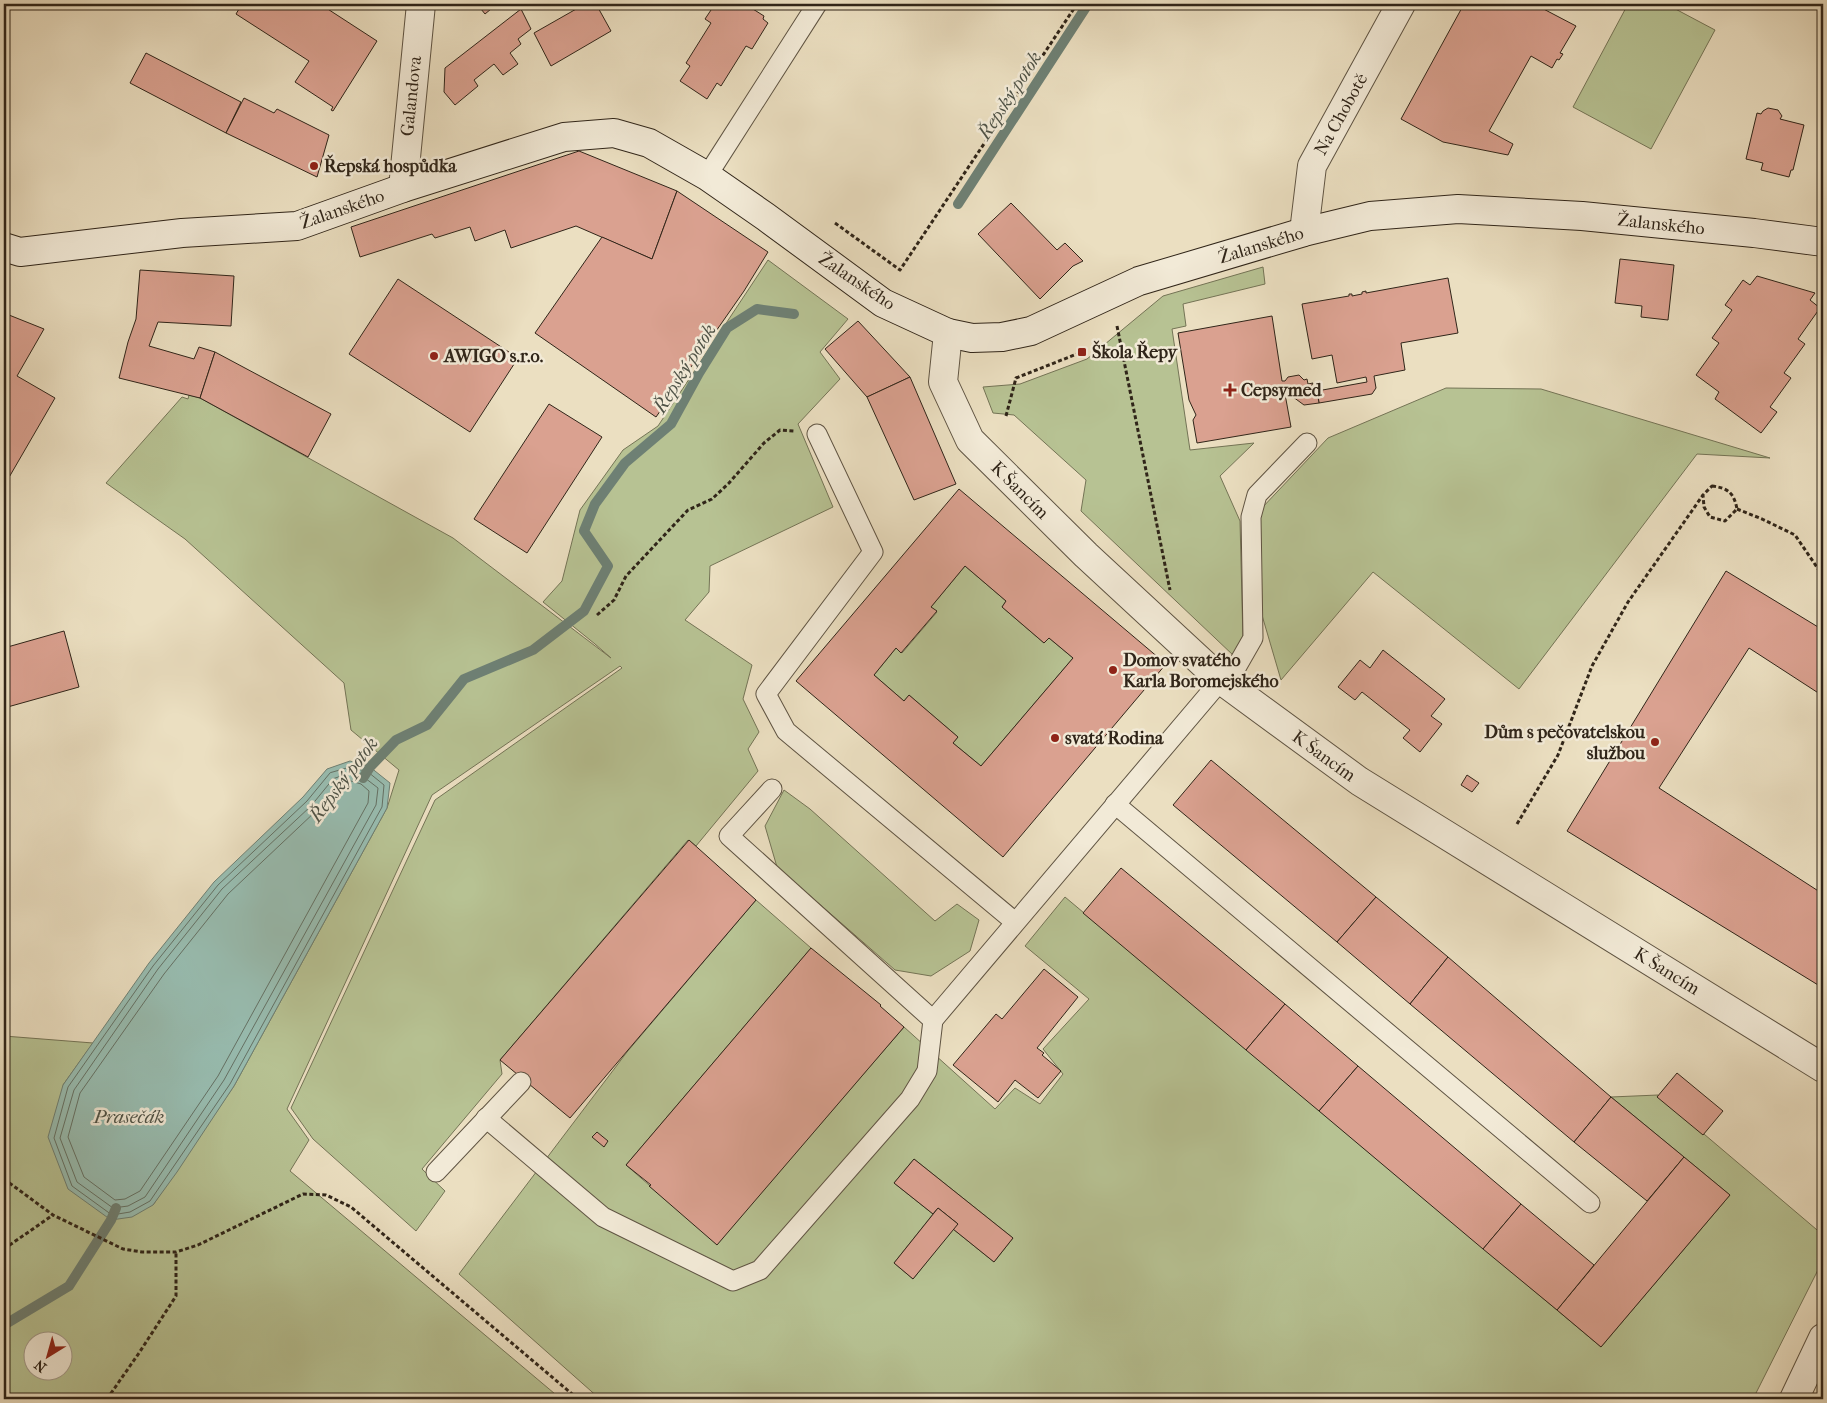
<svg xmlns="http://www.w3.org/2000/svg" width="1827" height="1403" font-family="'IM FELL French Canon',serif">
<rect width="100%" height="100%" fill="#ebdfc1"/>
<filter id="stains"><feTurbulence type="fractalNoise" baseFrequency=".004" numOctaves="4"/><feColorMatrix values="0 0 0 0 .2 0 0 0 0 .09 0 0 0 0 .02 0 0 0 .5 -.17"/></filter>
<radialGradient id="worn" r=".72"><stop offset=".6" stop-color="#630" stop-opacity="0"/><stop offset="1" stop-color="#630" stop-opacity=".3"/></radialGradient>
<!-- green -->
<g fill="#b7c293" stroke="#747456" fill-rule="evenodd">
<polygon points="1628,4 1666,4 1715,30 1651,149 1573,107"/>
<path d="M768 260 848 319 820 352 840 379 798 424 833 507 710 566 709 592 685 620 752 665 743 699 759 732 748 749 758 771 696 846 688 840 500 1060 502 1074 422 1169 445 1191 416 1231 313 1139 291 1108 435 800 622 668 620 666 432 795 287 1109 309 1140 290 1171 561 1399H4V1036L93 1043 63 1085 153 1205 234 1086 387 808 399 770 351 730 344 683 185 539 106 483 182 397 188 399 189 395 200 398 453 538 611 658 595 644 543 602 562 581 580 510 623 450 658 426ZM32 1340H62V1370H32Z"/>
<polygon points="1263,267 1265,284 1183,304 1186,326 1172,329 1190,450 1254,443 1220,476 1240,521 1243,641 1234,656 1081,511 1086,480 1014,415 993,413 983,387 1020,384 1087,359 1163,296"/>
<polygon points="1446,388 1541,389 1770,458 1697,454 1519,689 1373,572 1281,680 1259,605 1260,510 1328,438"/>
<polygon points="965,566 1006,601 1002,607 1044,643 1049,638 1073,658 981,766 953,743 958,737 909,695 904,701 874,675 896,648 902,653 937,612 931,607"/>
<polygon points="784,790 810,809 935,921 957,904 979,920 970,951 931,976 895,970 777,867 765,826"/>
<path d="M1065 897 1601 1347 1730 1195 1611 1097 1658 1095 1823 1235V1260L1753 1399H600L459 1274 627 1052 756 900 811 948 626 1165 717 1244 904 1027 995 1109 1015 1088 1040 1104 1063 1074 1043 1049 1089 999 1025 946ZM914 1159 1013 1238 994 1262 953 1229 913 1279 894 1263 933 1214 894 1183Z"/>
</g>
<!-- water -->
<polygon fill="#98bdb1" stroke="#6e8074" points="350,761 370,767 390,783 387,808 234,1086 177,1172 153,1205 132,1217 111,1220 68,1189 48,1137 63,1085 149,963 214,882 303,797 327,769"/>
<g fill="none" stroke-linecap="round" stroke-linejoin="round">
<!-- shore -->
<g stroke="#647165" stroke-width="1">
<polygon points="351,767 368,772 384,785 382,807 230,1084 150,1201 130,1212 112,1215 72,1186 54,1138 68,1087 153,966 218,885 307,801 330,773"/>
<polygon points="351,773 365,778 378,788 376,805 224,1080 145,1197 128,1206 113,1208 77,1182 60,1138 74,1090 158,969 222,889 311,806 333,779"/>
<polygon points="351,781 361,784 369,791 368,803 218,1076 140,1191 125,1199 115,1200 84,1177 68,1137 80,1093 164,974 228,894 316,811 338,785"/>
</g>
<!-- stream -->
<g stroke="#6e8074" stroke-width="10">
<polyline points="958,204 1088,4"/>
<polyline points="363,778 370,767 396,740 427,725 464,679 533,650 584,611 608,566 584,531 595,504 625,463 671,424 699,373 727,328 757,309 794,314"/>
<polyline points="4,1325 69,1286 111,1220 116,1208"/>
</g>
</g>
<!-- building -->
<g fill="#daa190" stroke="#302519" fill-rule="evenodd">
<polygon points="233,4 320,4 377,41 333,111 331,110 333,107 295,82 309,61 236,14 239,9"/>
<polygon points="477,4 497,4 485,14"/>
<polygon points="585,4 596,4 611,31 551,66 534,33"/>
<polygon points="715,4 745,4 764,16 763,19 768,23 752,49 746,46 721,86 717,83 707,99 680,81 690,66 686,63 711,23 705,19"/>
<polygon points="1464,4 1534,4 1576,26 1560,53 1563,54 1559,60 1557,59 1552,68 1531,56 1489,131 1513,144 1508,155 1443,142 1401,119"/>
<polygon points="521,9 531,29 518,39 521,44 510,53 518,64 503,75 494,64 474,80 478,86 455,105 444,92 445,68"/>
<polygon points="146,53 241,102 226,133 130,83"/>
<polygon points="244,98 274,113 277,109 329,135 317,177 226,133"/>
<polygon points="1768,108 1778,110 1782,116 1780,119 1804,125 1793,170 1791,170 1789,177 1761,170 1763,163 1746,159 1757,113 1761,114 1763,111"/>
<polygon points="579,151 677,191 652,259 576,226 511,248 505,230 475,241 470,227 435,238 432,234 360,257 351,227"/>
<polygon points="677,191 768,252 744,291 656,417 535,333 602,237 652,259"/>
<polygon points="1011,203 1057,250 1065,243 1083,261 1073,266 1040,299 978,234"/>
<polygon points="1620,259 1674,265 1668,320 1641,317 1642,306 1615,303"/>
<polygon points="140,270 234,276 231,326 158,322 149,346 194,359 199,347 215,352 200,398 119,378 128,342 136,319"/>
<polygon points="1757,276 1815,293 1810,300 1820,308 1798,339 1805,344 1784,373 1791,378 1770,407 1777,412 1761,433 1715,399 1719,392 1696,375 1719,343 1712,338 1732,310 1725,305 1743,280 1750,285"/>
<polygon points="1448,278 1458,333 1401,343 1405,370 1374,376 1376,388 1372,394 1319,403 1317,391 1367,382 1366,377 1337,383 1332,355 1312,359 1302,304 1349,296 1349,294 1352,294 1352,296 1362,294 1362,292 1366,291 1366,293"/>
<polygon points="398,279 518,358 470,432 349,354"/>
<polygon points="4,313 44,329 17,376 55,398 4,486"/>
<polygon points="1272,316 1282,381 1285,381 1288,377 1299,375 1304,380 1307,379 1308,384 1313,383 1309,390 1317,391 1319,403 1304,405 1289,394 1285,394 1291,427 1197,443 1193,420 1196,415 1189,400 1178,333"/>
<polygon points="858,321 910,377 867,397 825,349"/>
<polygon points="215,352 331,414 308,457 200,398"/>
<polygon points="910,377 956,484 914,500 867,397"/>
<polygon points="549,404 602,437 527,553 474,519"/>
<path d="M959 489 1166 664 1003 857 796 681ZM965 566 1006 601 1002 607 1044 643 1049 638 1073 658 981 766 953 743 958 737 909 695 904 701 874 675 896 648 901 653 937 611 931 607Z"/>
<polygon points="1726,571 1823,630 1823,696 1749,648 1659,788 1823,894 1823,988 1567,831"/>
<polygon points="64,631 79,687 4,708 4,648"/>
<polygon points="1383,650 1445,699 1431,716 1442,724 1420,752 1403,738 1410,730 1362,692 1355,700 1338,687 1360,660 1370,668"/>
<polygon points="1211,760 1376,897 1337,942 1173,805"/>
<polygon points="1467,775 1479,783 1472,792 1461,785"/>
<polygon points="689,840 756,900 570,1118 500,1060"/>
<polygon points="1121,868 1285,1004 1246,1050 1083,913"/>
<polygon points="1376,897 1448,957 1410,1004 1337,942"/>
<polygon points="811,948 881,1005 880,1006 904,1027 717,1245 649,1186 651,1185 626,1165"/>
<polygon points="1448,957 1611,1097 1574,1142 1410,1004"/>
<polygon points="1044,969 1078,997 1037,1048 1044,1053 1042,1055 1061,1071 1038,1098 1015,1080 998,1102 953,1065 996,1014 1002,1019"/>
<polygon points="1285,1004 1358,1066 1319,1111 1246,1050"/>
<polygon points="1358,1066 1521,1204 1483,1249 1319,1111"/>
<polygon points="1677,1073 1723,1111 1703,1135 1657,1097"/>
<polygon points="1611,1097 1684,1157 1647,1201 1574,1142"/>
<polygon points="597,1132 608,1141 604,1147 592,1137"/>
<polygon points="1684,1157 1730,1195 1601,1347 1557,1310"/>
<polygon points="914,1159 1013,1238 994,1262 953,1229 958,1224 938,1208 933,1214 894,1183"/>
<polygon points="1521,1204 1594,1265 1557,1310 1483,1249"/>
<polygon points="938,1208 958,1224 913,1279 894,1263"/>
</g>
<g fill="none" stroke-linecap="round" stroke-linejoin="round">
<defs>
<g id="lane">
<polyline points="707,176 817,4"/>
<polyline points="817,434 873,552 766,694 786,731 1015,922"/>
<polyline points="772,789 729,836 933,1020 1221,680 1237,666 1253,638 1251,517 1257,495 1307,443"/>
<polyline points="1115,804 1590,1203"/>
<polyline points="486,1118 603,1217 733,1281 760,1270 910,1099 927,1071 933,1020"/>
<polyline points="436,1172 521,1082"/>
</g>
<g id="street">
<polyline points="403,188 421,4"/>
<polyline points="1304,232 1312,166 1401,4"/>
<polyline points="948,333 943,382 970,440 1086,555 1221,680 1359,781 1823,1068"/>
<polyline points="1794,1399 1823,1338"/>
</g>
<polyline id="secondary" points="4,247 20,252 182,233 297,226 403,188 564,137 614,133 649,143 707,176 766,217 883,303 948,333 972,338 1002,337 1031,331 1139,281 1304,232 1370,216 1458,209 1582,216 1754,233 1823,242"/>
</defs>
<!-- lane casing -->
<use href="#lane" stroke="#5f5443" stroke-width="21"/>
<!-- street casing -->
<use href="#street" stroke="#5f5443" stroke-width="30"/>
<!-- secondary casing -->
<use href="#secondary" stroke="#302519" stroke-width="30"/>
<!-- path -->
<g stroke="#302519" stroke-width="3" stroke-dasharray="4 2.5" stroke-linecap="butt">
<polyline points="835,223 900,270 1077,4"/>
<polyline points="1117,326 1170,590"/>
<polyline points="1006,416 1016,378 1082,352"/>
<path d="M1712 486C1728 488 1734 493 1737 509L1725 521 1710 517 1704 507 1703 495Z"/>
<polyline points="1737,509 1762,519 1795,535 1823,576"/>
<polyline points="597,615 614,600 626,576 688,510 712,499 729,483 764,443 780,430 794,431"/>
<polyline points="1517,824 1558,755 1592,666 1628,602 1703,495"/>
<polyline points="4,1179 53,1215 123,1249 142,1252 176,1252 198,1245 303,1194 326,1195 351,1207 578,1399"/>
<polyline points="4,1249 53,1215"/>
<polyline points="107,1399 139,1353 176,1296 176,1252"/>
</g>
<!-- lane -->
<use href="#lane" stroke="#f2ead7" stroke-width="19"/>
<!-- street -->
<use href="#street" stroke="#f2ead7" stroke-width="28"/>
<!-- secondary -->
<use href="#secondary" stroke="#f2ead7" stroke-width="28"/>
</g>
<!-- markers -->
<g fill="#8f2418" stroke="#f2ead7" stroke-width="2">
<circle cx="314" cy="166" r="5"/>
<rect x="1077" y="347" width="10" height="10" rx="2.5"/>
<circle cx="434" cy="356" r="5"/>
<path d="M1227.5 382.5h5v5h5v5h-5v5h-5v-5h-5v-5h5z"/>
<circle cx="1113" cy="670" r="5"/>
<circle cx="1055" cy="738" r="5"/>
<circle cx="1655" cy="742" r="5"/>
</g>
<g text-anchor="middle" stroke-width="5" stroke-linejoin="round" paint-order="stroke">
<!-- street labels -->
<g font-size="18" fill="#302519" stroke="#f2ead7">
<text transform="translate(411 96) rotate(-84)" y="6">Galandova</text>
<text transform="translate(1341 114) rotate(-61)" y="6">Na Chobotě</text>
<text transform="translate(342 209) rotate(-19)" y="6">Žalanského</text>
<text transform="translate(1661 224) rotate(6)" y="6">Žalanského</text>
<text transform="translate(1261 245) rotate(-17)" y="6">Žalanského</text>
<text transform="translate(857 281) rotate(34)" y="6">Žalanského</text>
<text transform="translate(1020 490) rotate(45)" y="6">K Šancím</text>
<text transform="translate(1324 756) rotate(36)" y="6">K Šancím</text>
<text transform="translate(1667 971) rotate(32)" y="6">K Šancím</text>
</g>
<!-- poi labels -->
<g font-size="18" font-weight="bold" fill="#302519" stroke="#f2ead7" text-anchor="start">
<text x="324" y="172">Řepská hospůdka</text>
<text x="1092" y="358">Škola Řepy</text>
<text x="444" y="362">AWIGO s.r.o.</text>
<text x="1241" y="396">Cepsymed</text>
<text x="1123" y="666">Domov svatého<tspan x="1123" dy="21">Karla Boromejského</tspan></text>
<text x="1645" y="738" text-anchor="end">Dům s pečovatelskou<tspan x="1645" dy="21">službou</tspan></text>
<text x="1065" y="744">svatá Rodina</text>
</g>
<!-- water labels -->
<g font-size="19" font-style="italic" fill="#4f5347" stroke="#f2ead7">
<text transform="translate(1009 95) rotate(-57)" y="7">Řepský potok</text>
<text transform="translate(684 368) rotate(-58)" y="7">Řepský potok</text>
<text transform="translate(343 779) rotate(-53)" y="7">Řepský potok</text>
<text x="129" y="1123">Prasečák</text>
</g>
</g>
<!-- margin -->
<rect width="1827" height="1403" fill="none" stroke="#ebdfc1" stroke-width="20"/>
<rect x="5" y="5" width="1817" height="1393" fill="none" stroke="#302519" stroke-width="2.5"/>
<rect x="10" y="10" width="1807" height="1383" fill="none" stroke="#302519"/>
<!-- north arrow -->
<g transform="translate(48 1356) rotate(217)"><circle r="24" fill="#f2ead7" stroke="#a49b8b"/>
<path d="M0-4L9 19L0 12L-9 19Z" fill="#8f2418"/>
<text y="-8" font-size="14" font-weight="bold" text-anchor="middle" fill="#302519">N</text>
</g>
<rect width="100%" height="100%" filter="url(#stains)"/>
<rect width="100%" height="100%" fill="url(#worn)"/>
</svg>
